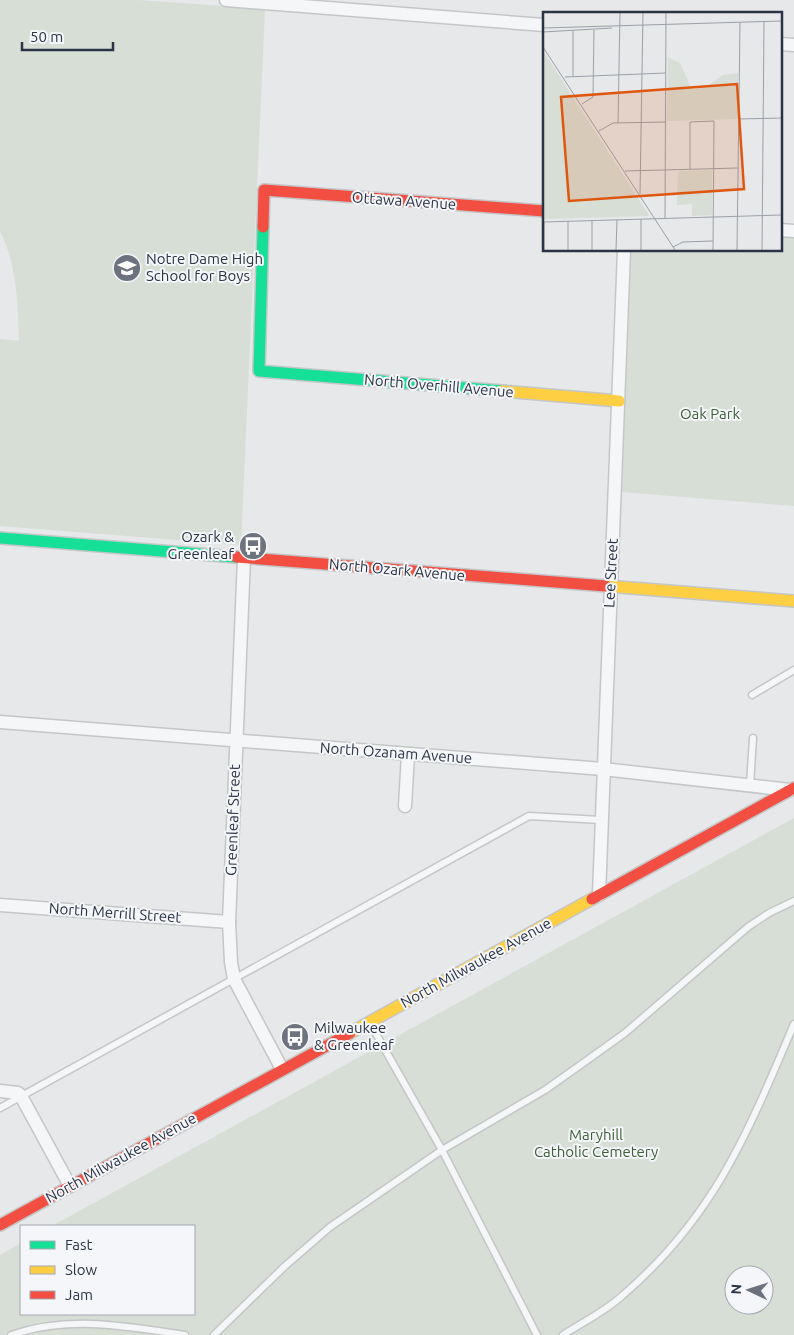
<svg xmlns="http://www.w3.org/2000/svg" width="794" height="1335" font-family="Ubuntu,sans-serif">
<rect width="100%" height="100%" fill="#e6e8ea"/>
<!-- green -->
<g fill="#d6ded6" fill-rule="evenodd">
<path d="M0 0H138L265 9 241 545 0 526V339L19 341C18 305 17 265 0 231Z"/>
<polygon points="780,237 794,238 794,506 622,492 631,250 780,250"/>
<path d="M794 818V1335H0V1255L21 1243V1314H194V1226H52ZM734 1275H764V1305H734Z"/>
</g>
<g fill="none" stroke-linecap="round" stroke-linejoin="round">
<defs>
<g id="lane">
<polyline points="752,695 794,670"/>
<polyline points="750,785 753,738"/>
<polyline points="371,1025 442,1150 537,1335"/>
<polyline points="0,1108 529,816 601,820"/>
<path d="M11 1335C69 1315 126 1326 185 1335"/>
<polyline points="214,1335 285,1266 330,1227 442,1150 545,1090 586,1061 625,1033 748,927 769,913 794,901"/>
<path d="M563 1335C583 1322 606 1311 623 1295 715 1216 748 1132 794 1024"/>
</g>
<g id="street">
<polyline points="226,0 544,25"/>
<polyline points="780,44 794,45"/>
<polyline points="780,230 794,231"/>
<polyline points="244,558 229,922 231,962 234,979 282,1069"/>
<polyline points="0,722 603,769 790,790"/>
<polyline points="405,806 408,754"/>
<polyline points="599,895 624,250"/>
<polyline points="0,905 229,922"/>
<polyline points="0,1091 18,1093 21,1096 70,1186"/>
</g>
<g id="fast">
<polyline points="263,227 259,371 502,391"/>
<polyline points="0,538 236,557"/>
</g>
<g id="slow">
<polyline points="502,391 619,401"/>
<polyline points="606,586 794,601"/>
<polyline points="350,1033 592,899"/>
</g>
<g id="jam">
<polyline points="263,227 264,190 544,211"/>
<polyline points="236,557 606,586"/>
<polyline points="592,899 794,788"/>
<polyline points="0,1225 350,1033"/>
</g>
</defs>
<!-- lane casing -->
<use href="#lane" stroke="#c4c6c8" stroke-width="9"/>
<!-- street casing -->
<use href="#street" stroke="#c4c6c8" stroke-width="15"/>
<!-- fast casing -->
<use href="#fast" stroke="#c4c6c8" stroke-width="14"/>
<!-- slow casing -->
<use href="#slow" stroke="#c4c6c8" stroke-width="14"/>
<!-- jam casing -->
<use href="#jam" stroke="#c4c6c8" stroke-width="14"/>
<!-- lane -->
<use href="#lane" stroke="#f5f6f7" stroke-width="6"/>
<!-- street -->
<use href="#street" stroke="#f5f6f7" stroke-width="12"/>
<!-- fast -->
<use href="#fast" stroke="#16e098" stroke-width="11"/>
<!-- slow -->
<use href="#slow" stroke="#ffcf43" stroke-width="11"/>
<!-- jam -->
<use href="#jam" stroke="#f24e42" stroke-width="11"/>
</g>
<!-- icons -->
<defs>
<symbol id="school-disc" viewBox="-11 -11 22 22"><circle r="9.5" fill="#6c737f" stroke="#f4f6f9"/><path d="M0-5L7-2L0 1L-7-2ZM-4 1L0 2.5L4 1V4Q0 6-4 4Z" fill="#fff"/></symbol>
<symbol id="bus-disc" viewBox="-11 -11 22 22"><circle r="9.5" fill="#6c737f" stroke="#f4f6f9"/><path d="M-5-6H5V4H4V6H2V4H-2V6H-4V4H-5ZM-3.5-4V0h7V-4ZM-3.5 1.2v1.5H-2V1.2ZM2 1.2v1.5H3.5V1.2Z" fill="#fff"/></symbol>
</defs>
<g fill-rule="evenodd">
<use href="#school-disc" x="111" y="252" width="32" height="32"/>
<use href="#bus-disc" x="237" y="530" width="32" height="32"/>
<use href="#bus-disc" x="279" y="1021" width="32" height="32"/>
</g>
<g text-anchor="middle" stroke-width="4" stroke-linejoin="round" paint-order="stroke">
<!-- street labels -->
<g font-size="15" fill="#2b3445" stroke="#f4f6f9">
<text transform="translate(404 201) rotate(4)" y="5">Ottawa Avenue</text>
<text transform="translate(439 386) rotate(5)" y="5">North Overhill Avenue</text>
<text transform="translate(397 570) rotate(5)" y="5">North Ozark Avenue</text>
<text transform="translate(611 573) rotate(-87)" y="5">Lee Street</text>
<text transform="translate(396 753) rotate(4)" y="5">North Ozanam Avenue</text>
<text transform="translate(233 820) rotate(-88)" y="5">Greenleaf Street</text>
<text transform="translate(115 913) rotate(4)" y="5">North Merrill Street</text>
<text transform="translate(476 963) rotate(-29)" y="5">North Milwaukee Avenue</text>
<text transform="translate(121 1158) rotate(-29)" y="5">North Milwaukee Avenue</text>
</g>
<!-- poi labels -->
<g font-size="15" fill="#2b3445" stroke="#f4f6f9" text-anchor="start">
<text x="146" y="264">Notre Dame High<tspan x="146" dy="17">School for Boys</tspan></text>
<text x="234" y="542" text-anchor="end">Ozark &amp;<tspan x="234" dy="17">Greenleaf</tspan></text>
<text x="314" y="1033">Milwaukee<tspan x="314" dy="17">&amp; Greenleaf</tspan></text>
</g>
<!-- park labels -->
<g font-size="15" fill="#3f6138" stroke="#f4f6f9">
<text x="710" y="419">Oak Park</text>
<text x="596" y="1140">Maryhill<tspan x="596" dy="17">Catholic Cemetery</tspan></text>
</g>
</g>
<!-- overview -->
<g transform="translate(543 12)">
<rect width="239" height="239" fill="#e6e8ea"/>
<path d="M0 39 106 203 105 204 0 207ZM125 45 137 51 149 78 163 75 180 63 195 61V107L124 109ZM169 158V203L149 204V192L134 193 135 159Z" fill="#d6ded6"/>
<path fill="none" stroke="#9ba0a8" stroke-width="1" d="M0 16 239 9M0 20 69 16M0 35 132 238M30 64V19M22 65 123 61M39 92 50 85 51 18M196 107 239 106M75 111 77 0M56 119 70 111 123 110M147 157V110L171 109 170 238M82 159 195 156M97 182 100 0M122 206 123 0M130 235 140 230 170 229M1 238V210L239 203M25 238V209M49 238V208M73 238 74 208M98 238V207M194 238 197 10M219 238 221 10"/>
<path fill="#df570f" fill-opacity="0.15" stroke="#df570f" stroke-width="2.5" d="M194 72 201 177 26 189 18 85Z"/>
<rect width="239" height="239" fill="none" stroke="#2b3445" stroke-width="2.5"/>
</g>
<!-- legend -->
<rect x="20" y="1225" width="175" height="90" fill="#f4f6f9" stroke="#a4a8b1"/>
<rect x="30" y="1241" width="25" height="8" fill="#16e098" stroke="#a4a8b1"/>
<text x="65" y="1250" font-size="15" fill="#2b3445">Fast</text>
<rect x="30" y="1266" width="25" height="8" fill="#ffcf43" stroke="#a4a8b1"/>
<text x="65" y="1275" font-size="15" fill="#2b3445">Slow</text>
<rect x="30" y="1291" width="25" height="8" fill="#f24e42" stroke="#a4a8b1"/>
<text x="65" y="1300" font-size="15" fill="#2b3445">Jam</text>
<!-- north arrow -->
<g transform="translate(749 1290) rotate(274)"><circle r="24" fill="#f4f6f9" stroke="#a4a8b1"/>
<path d="M0-4L9 19L0 12L-9 19Z" fill="#6c737f"/>
<text y="-8" font-size="14" font-weight="bold" text-anchor="middle" fill="#2b3445">N</text>
</g>
<!-- scale -->
<path d="M22 42v8h91v-8" fill="none" stroke="#2b3445" stroke-width="2.5"/>
<text x="30" y="42" font-size="15" fill="#2b3445" stroke="#f4f6f9" stroke-width="4" paint-order="stroke">50 m</text>
</svg>
